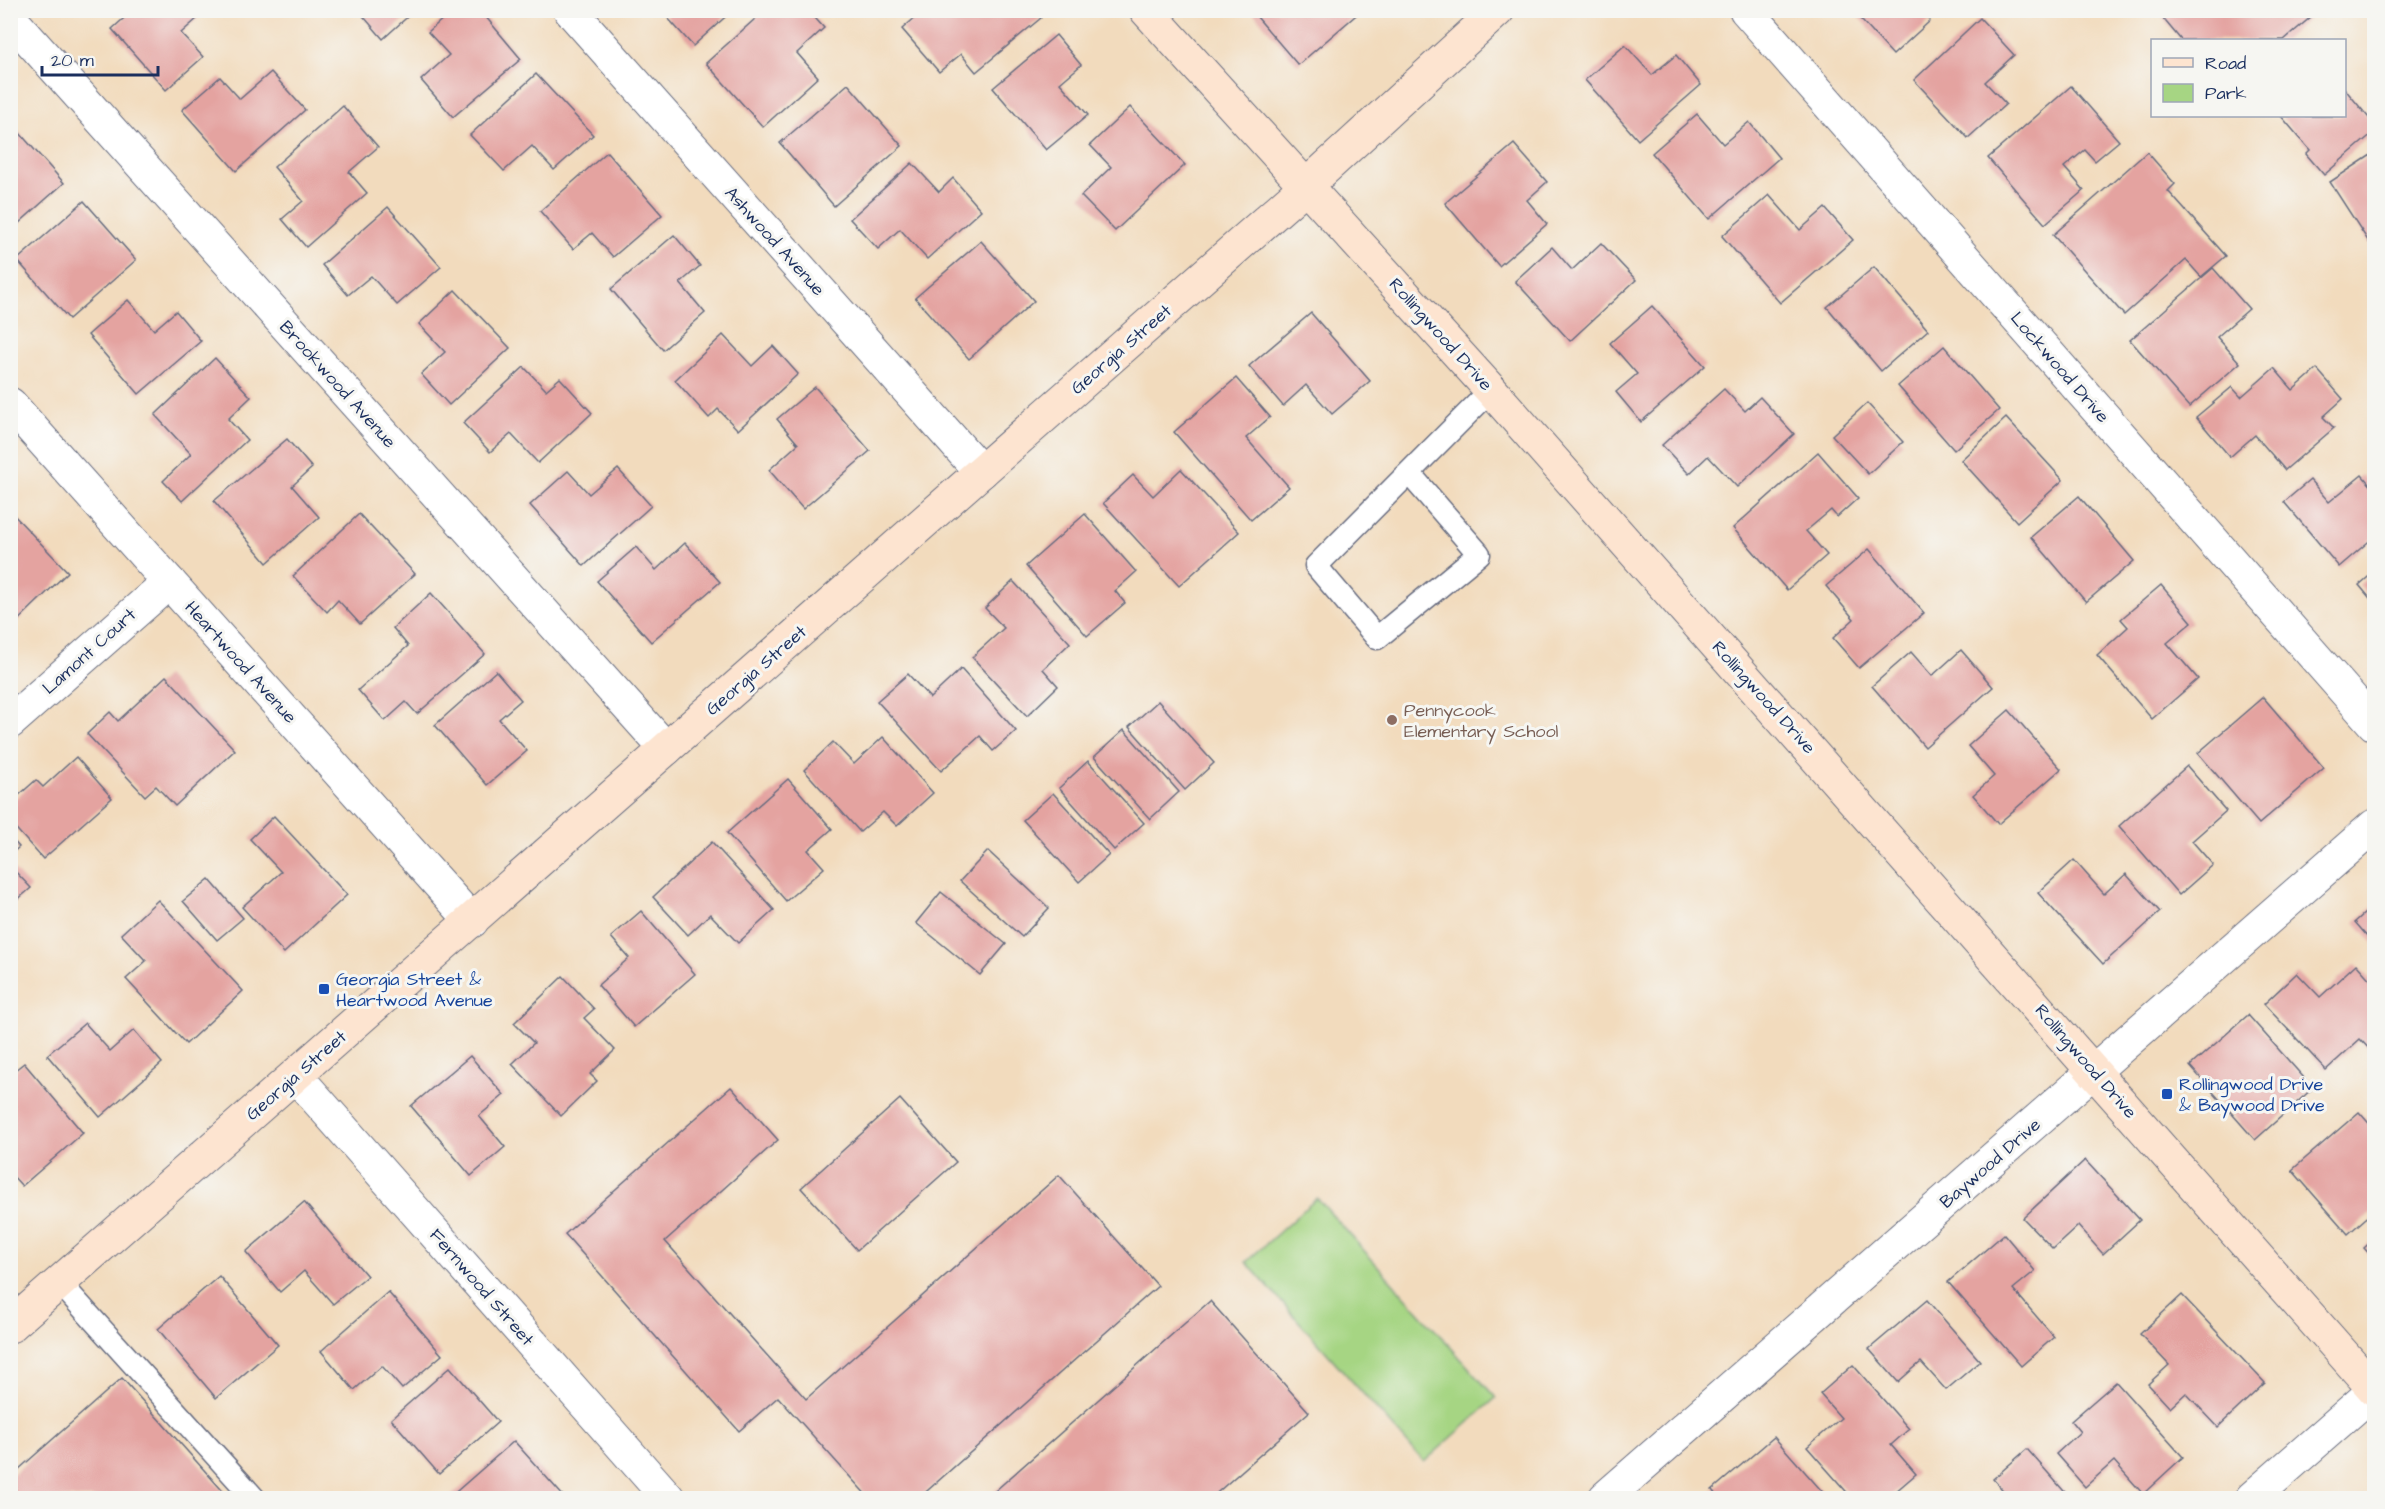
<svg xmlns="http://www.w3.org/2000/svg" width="2385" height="1509" font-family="'Architects Daughter',sans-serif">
<rect width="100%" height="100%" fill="#f6f6f2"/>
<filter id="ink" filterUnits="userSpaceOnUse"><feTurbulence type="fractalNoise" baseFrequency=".0167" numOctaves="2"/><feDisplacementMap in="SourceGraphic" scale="12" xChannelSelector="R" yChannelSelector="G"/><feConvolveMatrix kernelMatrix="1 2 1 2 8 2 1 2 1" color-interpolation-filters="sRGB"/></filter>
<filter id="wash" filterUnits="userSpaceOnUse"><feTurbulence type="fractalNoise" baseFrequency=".008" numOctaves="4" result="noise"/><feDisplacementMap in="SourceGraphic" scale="24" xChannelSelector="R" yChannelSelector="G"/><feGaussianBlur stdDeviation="1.35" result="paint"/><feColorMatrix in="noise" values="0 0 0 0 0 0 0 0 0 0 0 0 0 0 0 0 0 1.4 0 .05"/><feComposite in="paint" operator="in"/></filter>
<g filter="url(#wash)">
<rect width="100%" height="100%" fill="#f2dbbd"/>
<!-- green -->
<polygon fill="#a6d583" stroke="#608270" stroke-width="1.5" points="1317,1198 1496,1398 1424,1462 1246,1262"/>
<g id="blocks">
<!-- building -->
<g fill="#e4a3a0">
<polygon points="133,10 207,10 181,33 203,57 166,90 112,29"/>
<polygon points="358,10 415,10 383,39"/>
<polygon points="453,10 480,10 521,59 453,117 421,80 449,55 428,32"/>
<polygon points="672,10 733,10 693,46 666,16"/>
<polygon points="765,10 808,10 824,28 797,53 818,77 763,127 706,63"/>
<polygon points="924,10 1034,10 1041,18 976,72 961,54 939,72 902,29"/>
<polygon points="1251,10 1362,10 1298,65"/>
<polygon points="1852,10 1921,10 1930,21 1893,55"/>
<polygon points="2156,10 2319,10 2284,40 2181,40"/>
<polygon points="1980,18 2014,55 1985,82 2006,104 1968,138 1914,80"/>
<polygon points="1056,35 1081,65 1060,83 1088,115 1046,150 993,88"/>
<polygon points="1625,45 1652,75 1676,55 1701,85 1638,140 1585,80"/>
<polygon points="271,72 305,110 236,171 182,110 220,77 240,99"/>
<polygon points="536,74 593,135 554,170 532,146 504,171 470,135"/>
<polygon points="848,84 902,146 834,206 780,143"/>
<polygon points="2071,86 2119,141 2095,161 2085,150 2064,167 2084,190 2045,224 1988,158"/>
<polygon points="2344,88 2374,124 2374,132 2324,175 2306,154 2310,150 2281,116 2344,116"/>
<polygon points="343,106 378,147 349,172 367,193 306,247 282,219 303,201 274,167"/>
<polygon points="1130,107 1185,165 1115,231 1081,196 1111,167 1090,145"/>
<polygon points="1697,114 1723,144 1749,122 1779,158 1709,219 1652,153"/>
<polygon points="10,122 64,183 10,231"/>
<polygon points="1514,144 1547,182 1527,200 1547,224 1499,266 1445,203"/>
<polygon points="607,152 662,215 613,257 592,233 573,249 540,211"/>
<polygon points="2147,152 2175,184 2168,191 2226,256 2201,277 2186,260 2124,315 2053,235"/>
<polygon points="2374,153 2374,250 2330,182"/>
<polygon points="912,163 939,192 953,178 981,210 927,259 900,229 878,249 850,219"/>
<polygon points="1769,195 1800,230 1825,208 1853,240 1780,303 1722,236"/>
<polygon points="84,201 136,260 69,319 17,260"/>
<polygon points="388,207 441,267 397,305 371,276 348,295 322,265"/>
<polygon points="674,235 700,266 680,283 705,313 663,350 611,289"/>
<polygon points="981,241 1034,301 969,359 915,298"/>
<polygon points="1601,243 1636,280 1570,341 1515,281 1552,247 1572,270"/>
<polygon points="1874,267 1928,330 1881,371 1827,307"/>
<polygon points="2213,268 2249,309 2217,337 2240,363 2189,407 2130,340"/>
<polygon points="455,290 510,348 449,405 421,374 445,352 419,324"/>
<polygon points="128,300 154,330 176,311 201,341 139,394 88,335"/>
<polygon points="1652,306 1705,366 1641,422 1616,392 1637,374 1610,343"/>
<polygon points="1311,313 1370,381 1332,414 1306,385 1283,406 1249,366"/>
<polygon points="723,335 752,366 773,346 798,374 738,430 718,409 709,418 675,380"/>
<polygon points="1944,346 1999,410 1954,450 1898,386"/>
<polygon points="215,358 251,397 228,419 247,440 182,501 163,481 191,454 155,415"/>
<polygon points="524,367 546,390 560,378 592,413 538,463 511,434 490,452 463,423"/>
<polygon points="2274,368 2293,390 2317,369 2343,399 2323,417 2334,428 2285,470 2255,435 2230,457 2196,417 2232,387 2241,397"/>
<polygon points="1236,378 1270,417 1246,438 1289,487 1251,520 1174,432"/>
<polygon points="815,387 870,451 803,509 769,470 798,444 777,419"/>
<polygon points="1724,389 1745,411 1760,397 1794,434 1737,487 1708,456 1689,474 1662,445"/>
<polygon points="1867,403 1903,442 1868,474 1832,435"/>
<polygon points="2006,418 2063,480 2017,522 1961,460"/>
<polygon points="287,439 312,468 292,486 319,517 267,563 214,501"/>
<polygon points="1818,452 1858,498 1837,517 1831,510 1806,531 1827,555 1787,590 1733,528"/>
<polygon points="618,469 651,506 584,566 530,505 568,471 589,494"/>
<polygon points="1181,469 1239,532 1179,586 1103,503 1133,475 1153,496"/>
<polygon points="2362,475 2374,489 2374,537 2339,567 2284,502 2310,480 2329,502"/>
<polygon points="2079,496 2134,561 2086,602 2031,537"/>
<polygon points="10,511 68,572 10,628"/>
<polygon points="359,514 415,574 360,624 338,600 327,612 293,576"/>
<polygon points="1085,514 1136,572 1115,591 1125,603 1087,636 1026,566"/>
<polygon points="685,543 720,582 651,642 597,581 636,547 656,570"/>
<polygon points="1869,549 1924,613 1859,668 1833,638 1854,619 1826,586"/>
<polygon points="2374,572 2374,603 2359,585"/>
<polygon points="1013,581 1070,643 1043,669 1058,686 1027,716 972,657 1004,628 985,608"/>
<polygon points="2161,585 2192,622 2167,643 2198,679 2152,719 2097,655 2128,627 2121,619"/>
<polygon points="431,593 485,654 417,714 406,702 385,721 358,690 408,646 393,628"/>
<polygon points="1961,650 1993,687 1925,747 1872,686 1911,652 1932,676"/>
<polygon points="961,669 1016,731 993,751 980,736 941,771 877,701 908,674 930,698"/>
<polygon points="496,671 521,700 499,719 527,751 487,785 435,725"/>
<polygon points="166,676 235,750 175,806 156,786 145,796 87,734 110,712 118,721"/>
<polygon points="2263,697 2324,768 2259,824 2198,753"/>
<polygon points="1158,701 1214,763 1185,790 1129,727"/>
<polygon points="2009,710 2061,769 1998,824 1973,795 1994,776 1968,746"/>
<polygon points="1124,730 1179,792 1150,819 1094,757"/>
<polygon points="883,737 933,793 897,826 883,812 860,832 804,770 833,742 854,764"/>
<polygon points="76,757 112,798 43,859 10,822 10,803 36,780 43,787"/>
<polygon points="1088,761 1144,823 1114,850 1059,788"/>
<polygon points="2187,766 2226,811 2192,841 2213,865 2179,895 2119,826"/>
<polygon points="788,779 832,829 808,850 824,868 786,901 727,833"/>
<polygon points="1053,793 1109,855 1079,882 1023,820"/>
<polygon points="274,816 347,895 284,953 242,907 281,872 250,839"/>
<polygon points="10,837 19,847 10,855"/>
<polygon points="712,842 774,910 738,943 710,914 688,935 653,897"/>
<polygon points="988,851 1049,908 1022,937 960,881"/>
<polygon points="2074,860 2104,894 2126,874 2160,912 2103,964 2038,893"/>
<polygon points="10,866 31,888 10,906"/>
<polygon points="209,879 243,918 217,940 183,901"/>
<polygon points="941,892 1006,944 980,975 916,923"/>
<polygon points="158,900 243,991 186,1044 126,979 146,961 121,934"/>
<polygon points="2374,905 2374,944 2355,922"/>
<polygon points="641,911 695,974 634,1027 598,985 629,958 611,937"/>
<polygon points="2356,964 2374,984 2374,1054 2360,1039 2326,1070 2264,1004 2297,973 2320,997"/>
<polygon points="563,976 594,1009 584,1018 615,1050 590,1074 597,1081 561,1116 512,1064 534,1043 514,1023"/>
<polygon points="2248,1015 2313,1088 2255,1140 2190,1066"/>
<polygon points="85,1023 110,1051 134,1030 162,1063 100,1117 47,1055"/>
<polygon points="470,1056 504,1095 479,1116 505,1147 471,1176 411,1106"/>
<polygon points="24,1063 83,1133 22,1186 10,1173 10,1074"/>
<polygon points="731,1087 778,1140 665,1241 806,1399 1059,1175 1158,1286 919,1498 869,1498 778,1397 739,1431 565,1234"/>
<polygon points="900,1099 956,1162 857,1250 801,1188"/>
<polygon points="2359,1112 2374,1129 2374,1211 2348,1234 2292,1170"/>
<polygon points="2085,1160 2140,1220 2103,1254 2078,1226 2053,1249 2023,1218"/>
<polygon points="304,1202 367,1276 333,1304 304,1271 280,1292 246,1252"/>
<polygon points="2004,1234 2035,1271 2013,1289 2054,1337 2021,1366 1948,1282"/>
<polygon points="2374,1239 2374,1259 2364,1248"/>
<polygon points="219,1276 278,1345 216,1398 158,1329"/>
<polygon points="388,1292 442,1355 402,1389 382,1366 354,1390 321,1351"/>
<polygon points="2182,1295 2265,1383 2218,1427 2186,1393 2170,1408 2148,1384 2169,1365 2140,1334"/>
<polygon points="1927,1300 1980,1361 1946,1390 1921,1362 1898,1382 1869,1349"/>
<polygon points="1210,1301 1309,1412 1211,1498 987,1498"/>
<polygon points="1853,1365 1909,1429 1891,1445 1916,1474 1888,1498 1852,1498 1807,1447 1841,1418 1820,1394"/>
<polygon points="450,1367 498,1422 439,1474 391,1419"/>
<polygon points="122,1378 229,1498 10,1498 10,1477"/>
<polygon points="2116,1382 2183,1457 2143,1494 2114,1461 2085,1487 2056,1454 2080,1432 2071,1421"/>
<polygon points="1774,1437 1828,1498 1719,1498 1712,1490"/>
<polygon points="514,1441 565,1498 449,1498"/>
<polygon points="2027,1449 2070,1498 2007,1498 2009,1497 1993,1479"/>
</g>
</g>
</g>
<g filter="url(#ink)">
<use href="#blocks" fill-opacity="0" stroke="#666b7f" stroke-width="1.5"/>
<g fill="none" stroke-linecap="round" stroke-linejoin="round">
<defs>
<g id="lane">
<polyline points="1409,473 1479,554 1377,638 1316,566 1491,390"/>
<polyline points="60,1283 254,1498"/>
</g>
<g id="street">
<polyline points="570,10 981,472"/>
<polyline points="1746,10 2374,724"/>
<polyline points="10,18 666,749"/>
<polyline points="10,404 472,921"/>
<polyline points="10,722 169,582"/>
<polyline points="296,1076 668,1498"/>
<polyline points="1605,1498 2374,826"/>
<polyline points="2252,1498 2374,1391"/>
</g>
<g id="secondary">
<polyline points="1146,10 1491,390 2374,1389"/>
<polyline points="10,1326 1306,186 1498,10"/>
</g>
</defs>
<!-- lane casing -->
<use href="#lane" stroke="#666b7f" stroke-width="25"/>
<!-- street casing -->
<use href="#street" stroke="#666b7f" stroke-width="35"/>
<!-- secondary casing -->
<use href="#secondary" stroke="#666b7f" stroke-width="35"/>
<!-- lane -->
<use href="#lane" stroke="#fff" stroke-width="22"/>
<!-- street -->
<use href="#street" stroke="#fff" stroke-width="33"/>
<!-- secondary -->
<use href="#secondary" stroke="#fde4d0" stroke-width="33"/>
</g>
</g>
<!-- markers -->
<circle fill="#8d6e63" stroke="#f6f6f2" stroke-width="2" cx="1392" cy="720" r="6"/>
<g fill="#1a4fb4" stroke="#f6f6f2" stroke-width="2">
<rect x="318" y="983" width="12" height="12" rx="3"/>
<rect x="2161" y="1088" width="12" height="12" rx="3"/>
</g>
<g text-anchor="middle" stroke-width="6" stroke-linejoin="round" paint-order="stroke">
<!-- street labels -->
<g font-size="18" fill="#1b2f5e" stroke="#f6f6f2">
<text transform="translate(775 241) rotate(48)" y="6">Ashwood Avenue</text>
<text transform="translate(1441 334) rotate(48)" y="6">Rollingwood Drive</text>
<text transform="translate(1121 349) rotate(-41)" y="6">Georgia Street</text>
<text transform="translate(2060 367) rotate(49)" y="6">Lockwood Drive</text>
<text transform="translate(338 384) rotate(48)" y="6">Brookwood Avenue</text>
<text transform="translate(89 651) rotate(-42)" y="6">Lamont Court</text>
<text transform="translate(241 662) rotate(48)" y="6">Heartwood Avenue</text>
<text transform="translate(756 670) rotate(-41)" y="6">Georgia Street</text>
<text transform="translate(1764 697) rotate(48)" y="6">Rollingwood Drive</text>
<text transform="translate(2086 1061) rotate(49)" y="6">Rollingwood Drive</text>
<text transform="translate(296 1075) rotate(-41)" y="6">Georgia Street</text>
<text transform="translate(1990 1163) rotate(-41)" y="6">Baywood Drive</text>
<text transform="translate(482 1287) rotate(49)" y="6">Fernwood Street</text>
</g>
<!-- education labels -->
<g font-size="18" fill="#785e54" stroke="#f6f6f2" text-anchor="start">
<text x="1404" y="716">Pennycook<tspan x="1404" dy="21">Elementary School</tspan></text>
</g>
<!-- transit labels -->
<g font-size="18" fill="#164399" stroke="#f6f6f2" text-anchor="start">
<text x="336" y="985">Georgia Street &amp;<tspan x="336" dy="21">Heartwood Avenue</tspan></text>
<text x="2179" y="1090">Rollingwood Drive<tspan x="2179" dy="21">&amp; Baywood Drive</tspan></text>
</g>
</g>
<!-- margin -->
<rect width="2385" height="1509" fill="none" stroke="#f6f6f2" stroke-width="36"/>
<!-- legend -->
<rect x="2151" y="39" width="195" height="78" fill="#f6f6f2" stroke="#9ea6b7" stroke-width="1.5"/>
<rect x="2163" y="58" width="30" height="9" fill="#fde4d0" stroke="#9ea6b7" stroke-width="1.5"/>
<text x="2205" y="69" font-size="18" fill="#1b2f5e">Road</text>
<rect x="2163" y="84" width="30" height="18" fill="#a6d583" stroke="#9ea6b7" stroke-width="1.5"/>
<text x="2205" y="99" font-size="18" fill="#1b2f5e">Park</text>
<!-- scale -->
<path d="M42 66v9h116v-9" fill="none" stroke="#1b2f5e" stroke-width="3"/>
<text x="51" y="66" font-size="18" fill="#1b2f5e" stroke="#f6f6f2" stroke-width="4.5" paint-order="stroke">20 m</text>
</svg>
